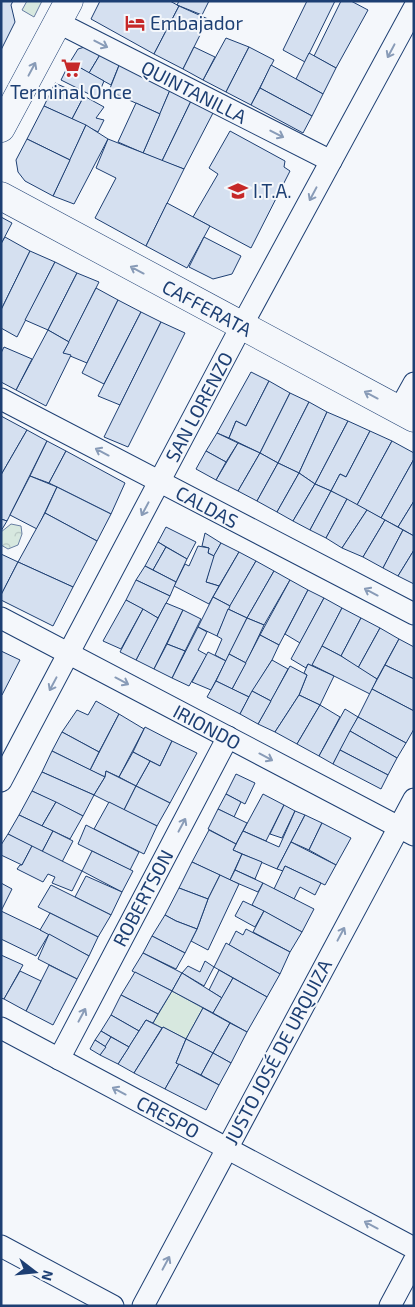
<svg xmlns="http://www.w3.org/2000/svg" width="415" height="1307" font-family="'Exo 2',sans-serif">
<defs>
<pattern id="forest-crowns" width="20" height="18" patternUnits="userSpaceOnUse" patternTransform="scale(1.25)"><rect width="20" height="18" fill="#d7e8df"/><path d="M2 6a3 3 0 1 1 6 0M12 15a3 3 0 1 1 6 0" fill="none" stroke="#b8c8c3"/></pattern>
</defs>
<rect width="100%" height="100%" fill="#f4f7fb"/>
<!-- green -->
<g fill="#d7e8df" stroke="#687fa3">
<polygon points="27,1 42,1 34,17 22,10"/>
<polygon points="172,991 203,1008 186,1039 163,1027 162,1028 153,1023"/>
</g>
<!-- forest -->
<polygon fill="url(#forest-crowns)" stroke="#687fa3" points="11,524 21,526 22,534 18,545 8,549 1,545 1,532"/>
<!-- building -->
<g fill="#d5e0f0" stroke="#1d3f73">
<polygon points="1,1 13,1 11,5 15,22 1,50"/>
<polygon points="100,1 170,1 179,6 154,54 91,19"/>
<polygon points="179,1 209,1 202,15 177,5"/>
<polygon points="307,1 335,1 305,62 283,50"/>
<polygon points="341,1 351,1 368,10 336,68 314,56"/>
<polygon points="179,6 208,19 183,69 154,54"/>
<polygon points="226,38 249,47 226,92 203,80"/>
<polygon points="88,46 101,53 89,73 70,62 78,49"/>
<polygon points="194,47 215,57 203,80 183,69"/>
<polygon points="249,47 274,60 251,105 226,92"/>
<polygon points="101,53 120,63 111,85 89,73"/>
<polygon points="309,53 336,68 323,94 296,79"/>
<polygon points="70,62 104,81 97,98 61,80"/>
<polygon points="120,63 170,90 160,114 109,91"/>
<polygon points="271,65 323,94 312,116 260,88"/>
<polygon points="55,83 84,96 72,119 44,106"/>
<polygon points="260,88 312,116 303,133 251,105"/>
<polygon points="170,90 191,101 162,161 143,153"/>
<polygon points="84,96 104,107 96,118 104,120 98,132 72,119"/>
<polygon points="191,101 213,113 184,169 162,161"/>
<polygon points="136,103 160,114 143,153 118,142"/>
<polygon points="44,106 86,125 70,160 27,139"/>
<polygon points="86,125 108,139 74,204 53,196"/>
<polygon points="230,131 285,161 284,167 290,171 251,248 193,217 218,174 209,168"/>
<polygon points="27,139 70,160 53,196 25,181 18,172 16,160"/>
<polygon points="108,139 184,169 146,246 95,218 116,178 96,168"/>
<polygon points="167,203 210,226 187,268 146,246"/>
<polygon points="1,217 12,223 1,244"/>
<polygon points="5,237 30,251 1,310 1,244"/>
<polygon points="204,237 241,256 232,274 213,279 189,267"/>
<polygon points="30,251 55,262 17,337 1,328 1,310"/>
<polygon points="55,262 77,273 48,330 25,320"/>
<polygon points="77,273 99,282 69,342 48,330"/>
<polygon points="96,288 118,300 87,363 63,353"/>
<polygon points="118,300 141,312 104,384 82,373"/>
<polygon points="141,312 161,322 120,405 98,396"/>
<polygon points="161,322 185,333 128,447 104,437"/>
<polygon points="48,330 69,342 63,353 71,355 46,406 16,390"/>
<polygon points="4,347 32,359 16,390 1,382 1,353"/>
<polygon points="251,372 269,381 246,426 236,421 229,438 217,433"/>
<polygon points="269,381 290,393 260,453 229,438 236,421 246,426"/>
<polygon points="290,393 309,402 278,463 260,453"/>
<polygon points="309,402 327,412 299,473 278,463"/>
<polygon points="327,412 348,421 315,484 299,473"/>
<polygon points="1,416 27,430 1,475"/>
<polygon points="348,421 370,431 346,477 340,474 331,491 315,484"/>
<polygon points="27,430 47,441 7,521 1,519 1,475"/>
<polygon points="370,431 392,441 357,505 331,491 340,474 346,477"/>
<polygon points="217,433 238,443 226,462 206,451"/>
<polygon points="47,441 66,451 49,483 30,476"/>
<polygon points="392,441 414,453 414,459 381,518 357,505"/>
<polygon points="238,443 260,453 238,491 216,480"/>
<polygon points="66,451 125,483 111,514 49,483"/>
<polygon points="206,451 226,462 216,480 196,469"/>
<polygon points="260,453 278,463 257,501 238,491"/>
<polygon points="414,459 414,501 398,527 381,518"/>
<polygon points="278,463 299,473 277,512 257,501"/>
<polygon points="299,473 315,484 293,521 277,512"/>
<polygon points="30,476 57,487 37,529 10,515"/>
<polygon points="315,484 331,491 310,530 293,521"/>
<polygon points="57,487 111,514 97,541 45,513"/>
<polygon points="331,491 347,499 326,538 310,530"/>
<polygon points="347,499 367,510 342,548 326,538"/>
<polygon points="414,501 414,536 398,527"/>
<polygon points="367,510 385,520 363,557 342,548"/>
<polygon points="45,513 97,541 73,587 18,562"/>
<polygon points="1,519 7,521 1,531"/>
<polygon points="385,520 403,530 383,568 363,557"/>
<polygon points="166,527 196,542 187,559 158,542"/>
<polygon points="403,530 414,536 414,550 398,576 383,568"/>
<polygon points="205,533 221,543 214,556 208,553 209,548 202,546"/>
<polygon points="158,542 166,547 153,570 145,566"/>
<polygon points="221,543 239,552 219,586 206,582 212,559"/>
<polygon points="198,546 209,548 208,553 214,556 206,582 219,586 209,604 174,586 185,564 189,566"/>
<polygon points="166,547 187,559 176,582 153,570"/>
<polygon points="414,550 414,584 398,576"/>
<polygon points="239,552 256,561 230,606 213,597"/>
<polygon points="1,554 18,562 1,595"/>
<polygon points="256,561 274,571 247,618 228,609"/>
<polygon points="18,562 73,587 53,626 1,600 1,595"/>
<polygon points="145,566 176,582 170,596 136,580"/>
<polygon points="274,571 290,580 264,625 247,618"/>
<polygon points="136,580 170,596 158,618 126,600"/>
<polygon points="290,580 308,590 279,645 260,635"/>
<polygon points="308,590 324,598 300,643 285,634"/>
<polygon points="213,597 230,606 217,636 198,627"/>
<polygon points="324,598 342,608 312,666 308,664 306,668 291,659"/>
<polygon points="126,600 143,609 121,649 103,641"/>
<polygon points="166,603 183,610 154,669 136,660"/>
<polygon points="342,608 361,618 341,656 322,646"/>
<polygon points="143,609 158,618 136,660 120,652"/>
<polygon points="228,609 247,618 226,661 215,655 222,639 217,636"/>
<polygon points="183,610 201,619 185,651 167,644"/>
<polygon points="247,618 264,625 246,663 229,654"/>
<polygon points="361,618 380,628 358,668 341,656"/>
<polygon points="198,627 207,632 198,650 207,655 189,686 172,678"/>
<polygon points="380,628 399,639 377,679 358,668"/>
<polygon points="260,635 279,645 272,660 249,697 232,689"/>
<polygon points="399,639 414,647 414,679 385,665"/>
<polygon points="167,644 185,651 172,678 154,669"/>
<polygon points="322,646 341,656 377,679 370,694 312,665"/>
<polygon points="1,651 20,660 2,695 1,695"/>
<polygon points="208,652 226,661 211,690 192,682"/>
<polygon points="229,654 246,663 232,689 216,681"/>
<polygon points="272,660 288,669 271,701 252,691"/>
<polygon points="308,664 334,676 320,705 299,695 307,675 304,673"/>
<polygon points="385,665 414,679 414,711 372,689"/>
<polygon points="290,666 307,675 299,695 275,732 258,724"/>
<polygon points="216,681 249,697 240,714 207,697"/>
<polygon points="372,689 414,711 414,729 406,743 358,717"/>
<polygon points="252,691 271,701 258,724 240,714"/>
<polygon points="299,695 320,705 297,744 275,732"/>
<polygon points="96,701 119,714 99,752 62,732 77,710 88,715"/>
<polygon points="320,705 340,717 319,756 297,744"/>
<polygon points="345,709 358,717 333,764 319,756"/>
<polygon points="119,714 144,729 119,777 106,771 105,777 90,770"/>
<polygon points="358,717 406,743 397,758 350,731"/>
<polygon points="145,727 172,741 160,766 133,752"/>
<polygon points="350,731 397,758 388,775 340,750"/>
<polygon points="62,732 99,752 90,770 52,751"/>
<polygon points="172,741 197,753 170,803 136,786 150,761 160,766"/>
<polygon points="340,750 388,775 381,789 333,764"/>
<polygon points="52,751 105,777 94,795 42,772"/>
<polygon points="133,752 150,761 136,786 119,777"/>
<polygon points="106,771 136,786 124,810 94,795 105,777"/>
<polygon points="42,772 94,795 83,816 32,791"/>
<polygon points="236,774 255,783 245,804 226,794"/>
<polygon points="136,786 170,803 157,826 124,810"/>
<polygon points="32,791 56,802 42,826 19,815"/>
<polygon points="226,794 241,802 234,817 218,809"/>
<polygon points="263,794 284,805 266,841 243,831"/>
<polygon points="56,802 83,816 70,839 42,826"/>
<polygon points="109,802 157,826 144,854 94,829"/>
<polygon points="284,805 295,811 282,838 270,834"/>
<polygon points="218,809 247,823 236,844 208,829"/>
<polygon points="295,811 305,815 277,869 233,850 243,831 279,847"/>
<polygon points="19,815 53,831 42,852 8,834"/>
<polygon points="305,815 322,823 309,850 291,842"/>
<polygon points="322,823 351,838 336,865 309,850"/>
<polygon points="86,825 139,852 130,870 78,844"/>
<polygon points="209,830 236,844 233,850 242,854 230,880 192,862"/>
<polygon points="53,831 73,841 62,862 42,852"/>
<polygon points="8,834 32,846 22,865 1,855 1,845"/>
<polygon points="291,842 336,865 325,885 285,866 283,871 277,869"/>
<polygon points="32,846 82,871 72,891 52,883 55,877 48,874 43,882 17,869 20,865 22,865"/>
<polygon points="92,851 133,871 122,892 82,871"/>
<polygon points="242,854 262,862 255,879 235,870"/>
<polygon points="192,862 220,875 208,899 179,888"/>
<polygon points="285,866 321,883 315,895 300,887 294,899 274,889"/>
<polygon points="235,870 263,883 258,892 230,880"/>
<polygon points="220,875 239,884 208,950 191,941 197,929 208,899"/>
<polygon points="86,876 122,892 111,915 75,897"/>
<polygon points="1,883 12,889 1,911"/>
<polygon points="263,883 314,909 302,932 252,905"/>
<polygon points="51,885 111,915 98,937 38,907"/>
<polygon points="179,888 208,899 197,929 176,921 165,915"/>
<polygon points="243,901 264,911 255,927 235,916"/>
<polygon points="1,911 49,934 36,956 1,939"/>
<polygon points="264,911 302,932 290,952 253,932"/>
<polygon points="50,913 98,937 89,956 40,930"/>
<polygon points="165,915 176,921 197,929 185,953 152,936"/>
<polygon points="246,929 290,952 280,974 229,945 236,931 243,935"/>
<polygon points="49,934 89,956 77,979 38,959"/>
<polygon points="152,936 185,953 176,969 143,953"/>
<polygon points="226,943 280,974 267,997 214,967"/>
<polygon points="143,953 182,973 172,991 132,971"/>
<polygon points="1,955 23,965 4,999 1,998"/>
<polygon points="205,961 214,967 204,986 182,973 188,966 200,972"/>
<polygon points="49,965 77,979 53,1025 26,1011"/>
<polygon points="219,970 233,978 222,998 209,990"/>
<polygon points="20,971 41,981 26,1011 4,999"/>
<polygon points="135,972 172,991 158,1014 121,995"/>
<polygon points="182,973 222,998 213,1013 172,991"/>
<polygon points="233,978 267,997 247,1032 213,1013"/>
<polygon points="121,995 158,1014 153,1023 146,1020 139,1031 111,1015"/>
<polygon points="203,1008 230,1023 213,1053 186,1039"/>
<polygon points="111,1015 139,1031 129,1047 101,1031"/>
<polygon points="146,1020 162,1028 134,1073 118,1064"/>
<polygon points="230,1023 247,1032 231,1063 213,1053"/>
<polygon points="163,1027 186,1039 176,1063 179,1064 165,1089 134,1073"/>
<polygon points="101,1031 111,1037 106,1047 95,1040"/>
<polygon points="111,1037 129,1047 118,1064 100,1055"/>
<polygon points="186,1039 213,1053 201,1075 176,1063"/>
<polygon points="95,1040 106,1047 100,1055 90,1049"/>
<polygon points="213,1053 231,1063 219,1085 201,1075"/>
<polygon points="179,1064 219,1085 206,1110 165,1089"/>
</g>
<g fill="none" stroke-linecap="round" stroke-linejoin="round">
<defs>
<g id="minor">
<polyline points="57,22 331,161"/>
<polyline points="1,399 414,614"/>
<polyline points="399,410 414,383"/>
<polyline points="1,618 414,835"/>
<polyline points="1,781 241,327 414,8"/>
<polyline points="1,1028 414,1248"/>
<polyline points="59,1059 228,737"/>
<polyline points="1,1246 113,1306"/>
<polyline points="143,1306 414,799"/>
<polyline points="390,1306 414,1261"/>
</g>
<g id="major">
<polyline points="1,128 69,1"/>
<polyline points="1,196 414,418"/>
</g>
</defs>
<!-- minor casing -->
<use href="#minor" stroke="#1d3f73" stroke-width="23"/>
<!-- major casing -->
<use href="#major" stroke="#1d3f73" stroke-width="29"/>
<!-- minor -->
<use href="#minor" stroke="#f4f7fb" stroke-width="21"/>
<!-- major -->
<use href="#major" stroke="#f4f7fb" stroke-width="28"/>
</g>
<!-- one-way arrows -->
<defs><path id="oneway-shaft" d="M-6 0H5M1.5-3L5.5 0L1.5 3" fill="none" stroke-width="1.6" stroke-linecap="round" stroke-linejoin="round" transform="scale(1.25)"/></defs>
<g stroke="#889bb7">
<use href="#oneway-shaft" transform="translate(101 44) rotate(27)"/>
<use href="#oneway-shaft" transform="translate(391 51) rotate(118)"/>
<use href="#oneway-shaft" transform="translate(32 69) rotate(-62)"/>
<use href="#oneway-shaft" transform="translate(277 134) rotate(27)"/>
<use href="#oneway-shaft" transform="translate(313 194) rotate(118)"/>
<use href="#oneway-shaft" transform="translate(137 270) rotate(-152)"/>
<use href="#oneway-shaft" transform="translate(371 395) rotate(-152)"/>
<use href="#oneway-shaft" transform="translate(102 452) rotate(-152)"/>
<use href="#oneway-shaft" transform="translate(145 509) rotate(118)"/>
<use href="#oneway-shaft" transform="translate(371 592) rotate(-152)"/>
<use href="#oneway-shaft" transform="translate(122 681) rotate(28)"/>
<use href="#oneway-shaft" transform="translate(53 684) rotate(118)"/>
<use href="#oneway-shaft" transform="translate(266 757) rotate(28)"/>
<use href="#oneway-shaft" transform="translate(182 825) rotate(-62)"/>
<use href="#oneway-shaft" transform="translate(341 934) rotate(-62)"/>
<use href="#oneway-shaft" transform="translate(82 1015) rotate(-62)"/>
<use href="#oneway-shaft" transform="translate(119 1091) rotate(-152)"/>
<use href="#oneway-shaft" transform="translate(371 1225) rotate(-152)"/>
<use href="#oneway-shaft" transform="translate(166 1263) rotate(-62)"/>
</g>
<!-- icons -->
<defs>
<symbol id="hotel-bare" viewBox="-9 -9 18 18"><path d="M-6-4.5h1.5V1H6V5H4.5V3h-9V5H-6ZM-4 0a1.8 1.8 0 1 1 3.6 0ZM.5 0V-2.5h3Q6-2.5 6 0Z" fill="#c62828" stroke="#f4f7fb" stroke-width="2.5" paint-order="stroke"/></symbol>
<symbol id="supermarket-bare" viewBox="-9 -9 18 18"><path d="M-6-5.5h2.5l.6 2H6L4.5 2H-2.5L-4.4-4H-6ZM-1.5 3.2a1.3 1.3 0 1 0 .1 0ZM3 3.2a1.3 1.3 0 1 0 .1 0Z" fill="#c62828" stroke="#f4f7fb" stroke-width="2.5" paint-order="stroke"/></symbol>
<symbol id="school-bare" viewBox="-9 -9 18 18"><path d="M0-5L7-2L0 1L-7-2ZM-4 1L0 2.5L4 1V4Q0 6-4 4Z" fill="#c62828" stroke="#f4f7fb" stroke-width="2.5" paint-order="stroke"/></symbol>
</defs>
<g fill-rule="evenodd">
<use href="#hotel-bare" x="121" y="9" width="28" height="28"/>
<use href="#supermarket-bare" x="57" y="54" width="28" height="28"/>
<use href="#school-bare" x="224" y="177" width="28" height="28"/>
</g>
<g text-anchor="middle" stroke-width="4" stroke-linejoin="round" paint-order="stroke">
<!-- poi labels -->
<g font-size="19" fill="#1d3f73" stroke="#f4f7fb" text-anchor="start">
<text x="150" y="30">Embajador</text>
<text x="71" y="99" text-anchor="middle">Terminal Once</text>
<text x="253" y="198">I.T.A.</text>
</g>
<!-- street labels -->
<g font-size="19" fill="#1d3f73" stroke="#f4f7fb">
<text transform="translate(194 92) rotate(27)" y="7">QUINTANILLA</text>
<text transform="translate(207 308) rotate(28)" y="7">CAFFERATA</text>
<text transform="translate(199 407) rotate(-62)" y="7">SAN LORENZO</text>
<text transform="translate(207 507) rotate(28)" y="7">CALDAS</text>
<text transform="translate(207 727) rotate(28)" y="7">IRIONDO</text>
<text transform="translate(143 898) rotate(-62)" y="7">ROBERTSON</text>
<text transform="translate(278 1052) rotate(-62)" y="7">JUSTO JOSÉ DE URQUIZA</text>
<text transform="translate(168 1117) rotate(28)" y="7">CRESPO</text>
</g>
</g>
<!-- border -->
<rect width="415" height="1307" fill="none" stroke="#1d3f73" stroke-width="5"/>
<!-- north arrow -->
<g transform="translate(35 1272) rotate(106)" stroke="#f4f7fb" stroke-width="4" paint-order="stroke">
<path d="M0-4L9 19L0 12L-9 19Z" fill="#1d3f73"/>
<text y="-8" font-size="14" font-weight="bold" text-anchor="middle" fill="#1d3f73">N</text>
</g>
</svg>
